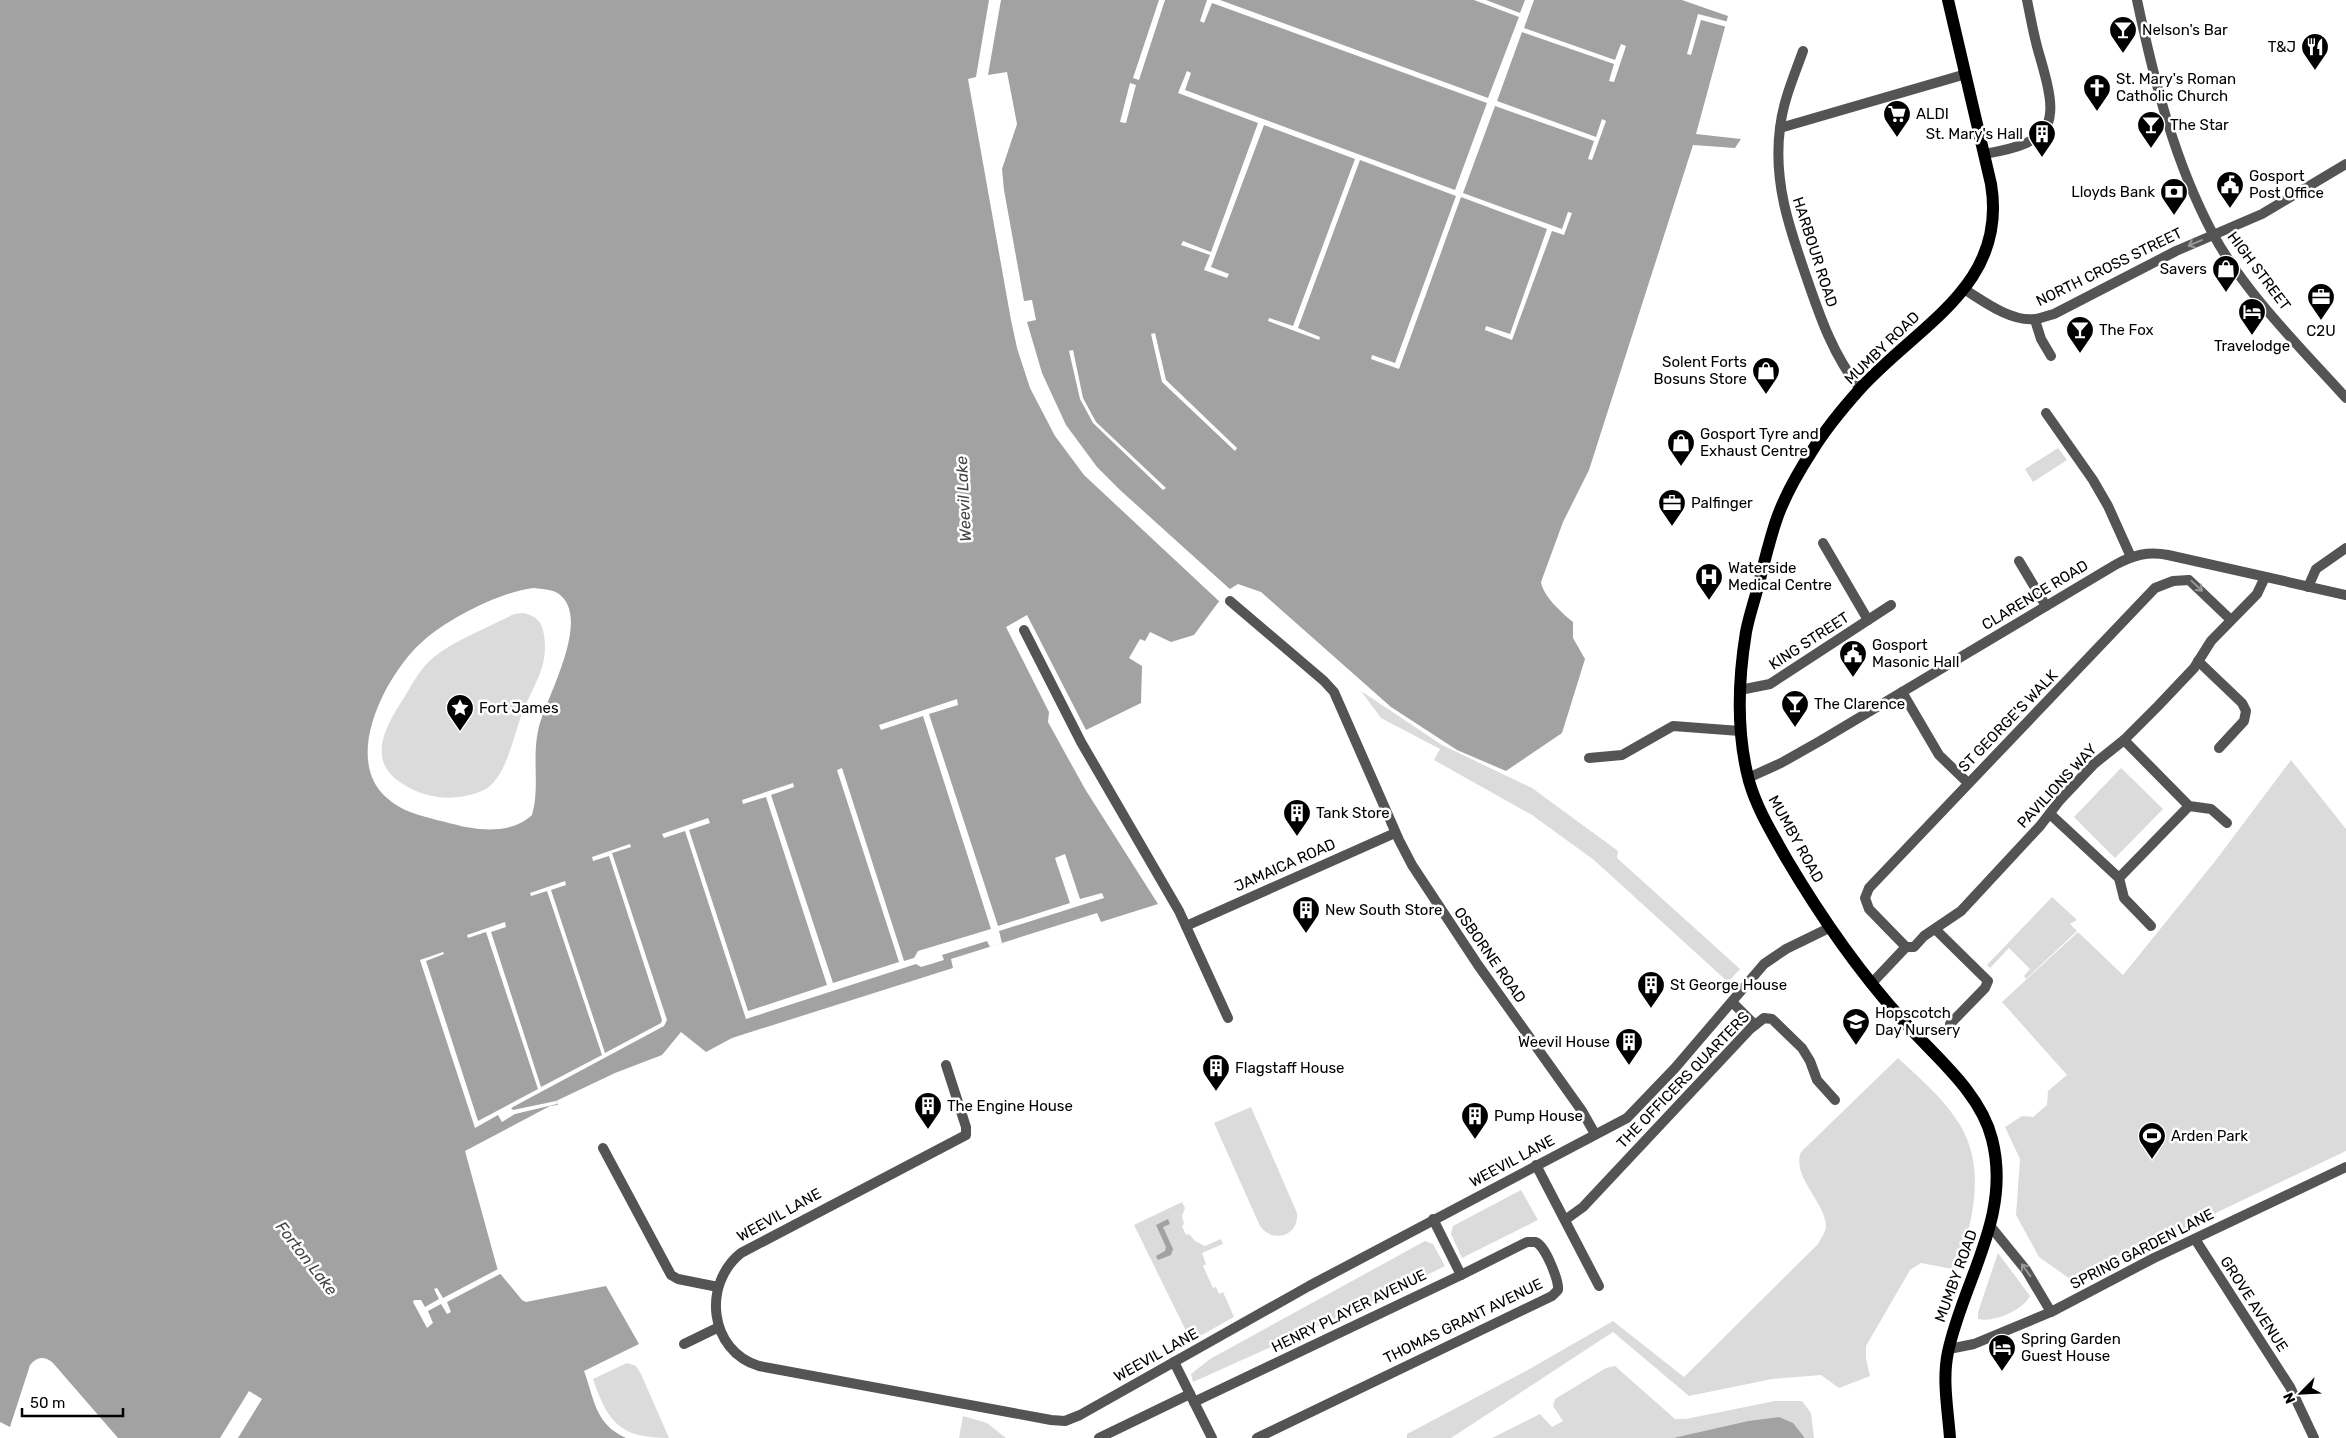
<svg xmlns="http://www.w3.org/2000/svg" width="2346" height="1438" font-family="Rubik,sans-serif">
<rect width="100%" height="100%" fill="#fff"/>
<!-- green -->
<g fill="#dbdbdb">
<polygon points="2058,448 2067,460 2033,482 2025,469"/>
<path d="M523 613C537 616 542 622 544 635 549 668 533 685 522 714 513 737 509 765 493 783 486 791 475 794 465 796 442 801 417 795 397 780 366 756 389 721 405 696 413 683 421 667 434 657 457 639 488 628 514 614Z"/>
<polygon points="1361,691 1442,745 1532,788 1618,851 1617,858 1740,969 1728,982 1594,860 1532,815 1434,760 1440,749 1381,718"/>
<polygon points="2291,760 2346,829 2346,1151 2073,1281 2039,1257 2016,1215 2020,1159 2005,1127 2022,1116 2033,1117 2047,1105 2048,1091 2067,1075 2002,1002 2078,932 2123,975 2216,860"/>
<polygon points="2121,768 2163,809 2115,858 2074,817"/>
<polygon points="2052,897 2077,920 2070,924 2077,931 2026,979 2024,976 2030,969 2009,948 1990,968 1987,965"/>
<path d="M1898 1058C1917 1076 1939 1094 1954 1116 1989 1163 1973 1219 1957 1270L1921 1263 1910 1270 1866 1346V1359L1870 1376 1839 1388 1821 1375 1772 1379 1689 1396 1613 1332 1451 1438H1407V1434L1526 1371 1613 1321 1684 1377 1818 1244C1821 1238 1826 1232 1826 1226 1826 1203 1791 1176 1801 1152Z"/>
<path d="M1251 1107 1297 1213C1299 1236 1273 1244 1260 1226L1214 1123Z"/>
<polygon points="1521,1190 1538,1220 1462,1258 1451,1234 1453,1226"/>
<polygon points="1182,1202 1185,1208 1182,1216 1184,1224 1182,1226 1186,1235 1189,1234 1195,1241 1205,1246 1221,1239 1223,1244 1202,1253 1206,1264 1203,1266 1213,1288 1216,1287 1219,1294 1223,1292 1234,1317 1191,1341 1134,1225"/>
<polygon points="1425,1241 1433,1244 1445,1266 1385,1296 1193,1382 1191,1374 1210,1359"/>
<path d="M1998 1253 2030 1296C2023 1310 1993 1323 1978 1319V1312Z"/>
<path d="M627 1363 636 1366 641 1374 669 1438C620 1438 608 1423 593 1379Z"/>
<polygon points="1615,1366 1675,1419 1686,1419 1775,1401 1802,1401 1811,1413 1814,1438 1805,1438 1803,1435 1779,1417 1748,1421 1673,1438 1492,1438 1540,1414 1552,1427 1563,1421 1553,1406 1555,1399 1606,1368"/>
<polygon points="963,1416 987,1423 1006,1438 959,1438"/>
</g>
<!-- water -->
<g fill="#a2a2a2" fill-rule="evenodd">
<path d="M0 0H1682L1728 16 1696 134 1741 139 1735 148 1693 145 1589 470 1563 522 1541 582C1543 596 1562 613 1573 622V638L1585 659 1562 733 1506 771 1457 750 1391 707 1261 592 1238 584 1230 589 1217 604 1194 635 1171 642 1150 632 1145 641 1140 639 1129 658 1142 666 1141 703 1086 730 1027 615 1006 627 1049 712 1048 722 1085 789 1158 904 1101 922 1097 913 951 959 953 968 732 1038 706 1052 681 1032 662 1055 615 1073 556 1101 558 1105 550 1106 465 1151 498 1271 522 1300 526 1302 606 1286 639 1344 584 1371C595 1401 595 1424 626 1438H118L53 1363C45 1356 37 1356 30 1365L10 1427 0 1422ZM533 588C541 589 552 589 559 594 593 620 544 700 538 731 532 759 540 788 532 815 512 834 478 831 453 824 431 818 404 814 387 798 341 759 387 673 422 642 447 619 500 592 533 588Z"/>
<polygon points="1168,1219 1170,1224 1163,1227 1173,1249 1171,1255 1158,1260 1156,1256 1165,1251 1166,1247 1156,1225"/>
<polygon points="1779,1417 1793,1423 1805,1438 1673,1438 1748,1421"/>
</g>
<!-- pier -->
<g fill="#fff">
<polygon points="989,0 1001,0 988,75 1007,72 1017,124 1002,169 1004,190 1024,301 1032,300 1036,320 1027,322 1042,373 1066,425 1097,467 1120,490 1232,591 1221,603 1084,475 1055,436 1030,388 1017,348 1011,320 968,79 976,77"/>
<polygon points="1159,0 1165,0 1139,80 1133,78"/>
<polygon points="1207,0 1220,0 1488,98 1519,17 1474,0 1486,0 1520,13 1525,0 1534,0 1524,28 1615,60 1621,44 1626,46 1614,82 1609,81 1614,64 1522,32 1497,101 1596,137 1602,119 1606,121 1592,160 1588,159 1594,141 1495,106 1463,193 1562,229 1568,212 1572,213 1564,235 1552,231 1512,340 1485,330 1486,326 1510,334 1547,229 1461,197 1399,369 1371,359 1372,355 1395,363 1456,196 1360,160 1298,328 1320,337 1319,340 1268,321 1269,318 1293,326 1355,159 1264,125 1211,267 1229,274 1227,278 1204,270 1210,255 1181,245 1183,241 1211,252 1258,123 1178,93 1187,71 1191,73 1185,90 1455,190 1487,103 1212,3 1204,23 1200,21"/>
<polygon points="1698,14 1729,22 1727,27 1701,20 1691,55 1687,54"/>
<polygon points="1130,83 1136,85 1126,123 1120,122"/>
<polygon points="1155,333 1166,380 1237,448 1235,451 1162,382 1151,334"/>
<polygon points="1073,350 1083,398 1096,422 1166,488 1163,490 1093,423 1080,399 1069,351"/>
<polygon points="957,699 958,705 929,714 998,926 1070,903 1055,858 1065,854 1080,899 1102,893 1104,898 999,931 1002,943 990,947 987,941 942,955 944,960 921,967 916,964 746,1019 685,831 664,838 662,834 708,818 710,823 689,830 748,1011 827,985 766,797 743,804 742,800 793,783 794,787 771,795 833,983 899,962 837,770 842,768 904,961 914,958 918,951 991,929 923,716 881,730 879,725"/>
<polygon points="630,844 631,847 612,853 667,1020 664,1026 511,1108 513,1110 556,1101 557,1104 515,1114 502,1122 498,1115 475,1128 420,960 443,952 444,954 426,961 478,1121 538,1089 486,932 468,938 467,935 505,922 506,927 491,932 541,1087 602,1055 547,891 531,896 530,893 565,881 566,885 551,890 605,1053 661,1023 662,1020 609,856 593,861 592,857"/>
<polygon points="500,1268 502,1273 447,1302 451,1312 447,1314 441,1304 428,1311 433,1323 427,1328 413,1302 414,1300 421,1300 425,1307 439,1299 434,1289 437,1288 443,1298"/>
<polygon points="249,1391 262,1399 238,1438 220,1438"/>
</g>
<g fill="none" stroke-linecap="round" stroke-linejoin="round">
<!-- street -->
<g stroke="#545454" stroke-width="10">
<path d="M2137 0C2154 80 2174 161 2213 234 2245 293 2301 348 2346 398"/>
<path d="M1803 51C1794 76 1783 101 1780 128 1773 181 1789 227 1806 276 1820 317 1833 355 1860 389"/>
<polyline points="1780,128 1966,74"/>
<path d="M1984 154C2058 142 2059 122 2040 57 2034 38 2031 19 2027 0"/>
<path d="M1964 289C1983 301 2011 322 2035 319 2041 319 2048 315 2054 314L2176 251 2262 214 2346 164"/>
<polyline points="2035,320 2041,339 2051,356"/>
<polyline points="2046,413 2093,480 2108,506 2131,557"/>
<polyline points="1823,543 1868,620"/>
<polyline points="2019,561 2046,606"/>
<polyline points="2308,587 2316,569 2346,548"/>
<polyline points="1230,601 1324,681 1334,692 1399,840 1412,865 1478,965 1582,1111 1595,1134"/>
<polyline points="1024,630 1081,742 1179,911 1228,1018"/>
<polyline points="2198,661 2242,703 2246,711 2244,721 2219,748"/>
<polyline points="1740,690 1770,684 1891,605"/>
<polyline points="1902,692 1939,755 1968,783"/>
<polyline points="2124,740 2189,806 2211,809 2227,823"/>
<polyline points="1589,758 1622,755 1673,726 1740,731"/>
<path d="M1748 778 1781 763 1820 741 2115 565C2133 555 2148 551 2168 555L2346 595"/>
<polyline points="2050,814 2119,878 2124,898 2151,926"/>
<polyline points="2119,878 2189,806"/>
<polyline points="1186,926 1395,833"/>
<polyline points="1935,929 1988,981 1985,988 1950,1024"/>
<polyline points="1906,947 1869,909 1865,898 1869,888 2155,588 2173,581 2189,580 2231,620"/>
<polyline points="1871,984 1906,947 1914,947 1924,936 1961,911 2040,826 2060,800 2094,764 2124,740 2158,706 2194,668 2211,641 2257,594 2265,577"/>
<polyline points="1732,1002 1755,1025"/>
<path d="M946 1065 966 1127V1135L741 1253C702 1284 709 1351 759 1366L1051 1420 1065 1421 1080 1415 1309 1286 1627 1118 1675 1068 1764 964 1786 949 1829 928"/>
<polyline points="603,1148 671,1275 678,1279 718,1287"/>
<polyline points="1536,1165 1599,1286"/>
<polyline points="1565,1220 1583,1207 1750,1029 1764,1018 1772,1019 1802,1048 1810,1061 1817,1080 1835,1100"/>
<polyline points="1991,1227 2026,1270 2051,1312"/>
<polyline points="2195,1239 2290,1387 2314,1438"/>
<polyline points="684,1344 719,1327"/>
<polyline points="1949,1349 1974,1344 2051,1312 2154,1258 2346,1167"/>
<polyline points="1174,1362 1212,1438"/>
<polyline points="1194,1402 1461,1275 1433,1219"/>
<polyline points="1099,1438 1190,1394"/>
<path d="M1257 1438 1552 1296 1558 1290C1559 1281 1545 1244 1535 1242 1534 1242 1527 1242 1527 1242L1461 1275"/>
</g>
<!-- primary -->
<path stroke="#000" stroke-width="12" d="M1948 0 1991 184C2008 286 1918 325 1860 389 1843 408 1825 430 1812 451 1799 471 1783 500 1776 521 1769 542 1764 563 1759 583 1755 599 1749 616 1746 632 1738 681 1736 732 1749 781 1757 809 1772 833 1786 858 1822 919 1860 974 1908 1026 1938 1059 1981 1094 1992 1139 2012 1217 1963 1280 1948 1352 1942 1380 1948 1410 1950 1438"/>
</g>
<!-- one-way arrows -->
<defs><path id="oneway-shaft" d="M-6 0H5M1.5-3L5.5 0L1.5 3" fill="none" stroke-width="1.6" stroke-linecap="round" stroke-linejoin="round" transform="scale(1.25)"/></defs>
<g stroke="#989898">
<use href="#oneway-shaft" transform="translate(2195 243) rotate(157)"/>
<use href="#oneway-shaft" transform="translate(2197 586) rotate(43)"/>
<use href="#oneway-shaft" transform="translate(2026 1270) rotate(-125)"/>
</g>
<!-- icons -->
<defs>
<symbol id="bar-pin" viewBox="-11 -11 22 30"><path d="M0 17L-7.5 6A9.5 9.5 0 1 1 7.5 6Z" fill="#000" stroke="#fff"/><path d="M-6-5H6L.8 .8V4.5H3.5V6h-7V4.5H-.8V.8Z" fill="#fff"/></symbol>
<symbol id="restaurant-pin" viewBox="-11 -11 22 30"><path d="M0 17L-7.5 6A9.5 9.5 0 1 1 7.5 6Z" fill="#000" stroke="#fff"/><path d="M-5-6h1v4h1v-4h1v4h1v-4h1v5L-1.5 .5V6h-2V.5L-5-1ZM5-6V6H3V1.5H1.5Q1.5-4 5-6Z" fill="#fff"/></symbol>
<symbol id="church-pin" viewBox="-11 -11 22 30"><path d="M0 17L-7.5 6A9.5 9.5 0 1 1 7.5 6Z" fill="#000" stroke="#fff"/><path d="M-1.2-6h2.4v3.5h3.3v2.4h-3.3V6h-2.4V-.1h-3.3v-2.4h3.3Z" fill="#fff"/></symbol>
<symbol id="supermarket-pin" viewBox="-11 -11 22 30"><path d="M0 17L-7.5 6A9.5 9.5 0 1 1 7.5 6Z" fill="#000" stroke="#fff"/><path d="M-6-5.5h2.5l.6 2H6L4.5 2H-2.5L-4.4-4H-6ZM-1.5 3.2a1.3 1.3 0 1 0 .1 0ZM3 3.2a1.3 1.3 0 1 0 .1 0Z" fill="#fff"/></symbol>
<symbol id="building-pin" viewBox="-11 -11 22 30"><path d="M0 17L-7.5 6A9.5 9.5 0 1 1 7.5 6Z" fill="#000" stroke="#fff"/><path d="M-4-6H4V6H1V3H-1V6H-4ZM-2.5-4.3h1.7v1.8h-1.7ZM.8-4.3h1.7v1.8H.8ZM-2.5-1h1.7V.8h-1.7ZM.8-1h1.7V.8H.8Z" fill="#fff"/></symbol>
<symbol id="civic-pin" viewBox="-11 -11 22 30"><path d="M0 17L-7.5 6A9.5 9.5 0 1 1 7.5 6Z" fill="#000" stroke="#fff"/><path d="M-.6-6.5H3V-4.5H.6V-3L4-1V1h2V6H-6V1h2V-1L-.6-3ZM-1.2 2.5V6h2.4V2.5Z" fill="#fff"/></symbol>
<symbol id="bank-pin" viewBox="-11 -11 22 30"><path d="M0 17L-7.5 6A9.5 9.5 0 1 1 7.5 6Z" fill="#000" stroke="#fff"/><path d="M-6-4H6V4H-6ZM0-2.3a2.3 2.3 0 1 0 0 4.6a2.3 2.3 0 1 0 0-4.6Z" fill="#fff"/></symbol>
<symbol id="shop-pin" viewBox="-11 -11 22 30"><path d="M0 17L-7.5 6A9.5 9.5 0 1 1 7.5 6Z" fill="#000" stroke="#fff"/><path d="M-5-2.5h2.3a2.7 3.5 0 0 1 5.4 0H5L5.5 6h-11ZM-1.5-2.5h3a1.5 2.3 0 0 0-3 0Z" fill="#fff"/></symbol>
<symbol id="office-pin" viewBox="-11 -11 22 30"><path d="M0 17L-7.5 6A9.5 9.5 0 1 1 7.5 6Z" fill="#000" stroke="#fff"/><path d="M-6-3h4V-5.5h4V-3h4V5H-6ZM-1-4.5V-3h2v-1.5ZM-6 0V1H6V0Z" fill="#fff"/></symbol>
<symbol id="hotel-pin" viewBox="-11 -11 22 30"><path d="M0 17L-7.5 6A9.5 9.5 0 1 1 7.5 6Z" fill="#000" stroke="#fff"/><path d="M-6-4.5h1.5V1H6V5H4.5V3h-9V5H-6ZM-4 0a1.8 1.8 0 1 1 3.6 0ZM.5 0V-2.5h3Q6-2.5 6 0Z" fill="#fff"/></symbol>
<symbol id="hospital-pin" viewBox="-11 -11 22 30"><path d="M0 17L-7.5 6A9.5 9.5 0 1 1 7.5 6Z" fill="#000" stroke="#fff"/><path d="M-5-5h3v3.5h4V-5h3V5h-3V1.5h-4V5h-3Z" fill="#fff"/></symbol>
<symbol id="sight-pin" viewBox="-11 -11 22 30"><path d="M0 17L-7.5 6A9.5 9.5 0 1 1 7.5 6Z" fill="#000" stroke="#fff"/><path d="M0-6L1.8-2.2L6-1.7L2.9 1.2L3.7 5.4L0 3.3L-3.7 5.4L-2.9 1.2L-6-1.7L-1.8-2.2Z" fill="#fff"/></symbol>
<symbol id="school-pin" viewBox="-11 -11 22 30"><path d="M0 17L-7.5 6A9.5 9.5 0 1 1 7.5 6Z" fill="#000" stroke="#fff"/><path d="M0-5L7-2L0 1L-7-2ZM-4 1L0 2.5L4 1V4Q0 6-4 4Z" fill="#fff"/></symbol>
<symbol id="stadium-pin" viewBox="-11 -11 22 30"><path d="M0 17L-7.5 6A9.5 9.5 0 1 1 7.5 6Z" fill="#000" stroke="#fff"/><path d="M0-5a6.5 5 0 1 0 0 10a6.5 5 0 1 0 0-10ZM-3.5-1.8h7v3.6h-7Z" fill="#fff"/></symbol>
</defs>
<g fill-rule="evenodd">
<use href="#bar-pin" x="2107" y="14" width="32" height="43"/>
<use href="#restaurant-pin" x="2299" y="31" width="32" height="43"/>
<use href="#church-pin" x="2081" y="72" width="32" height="43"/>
<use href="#supermarket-pin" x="1881" y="98" width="32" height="43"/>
<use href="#bar-pin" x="2135" y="109" width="32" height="43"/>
<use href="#building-pin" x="2026" y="118" width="32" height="43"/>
<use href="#civic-pin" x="2214" y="169" width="32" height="43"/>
<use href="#bank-pin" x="2158" y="176" width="32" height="43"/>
<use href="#shop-pin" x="2210" y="253" width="32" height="43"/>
<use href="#office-pin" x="2305" y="281" width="32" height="43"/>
<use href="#hotel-pin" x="2236" y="296" width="32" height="43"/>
<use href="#bar-pin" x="2064" y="314" width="32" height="43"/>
<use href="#shop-pin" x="1750" y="355" width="32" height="43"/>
<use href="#shop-pin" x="1665" y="427" width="32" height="43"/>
<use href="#office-pin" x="1656" y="487" width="32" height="43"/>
<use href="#hospital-pin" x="1693" y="561" width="32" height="43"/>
<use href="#civic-pin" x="1837" y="638" width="32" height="43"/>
<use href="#bar-pin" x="1779" y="688" width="32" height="43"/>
<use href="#sight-pin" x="444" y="692" width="32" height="43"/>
<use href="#building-pin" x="1281" y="797" width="32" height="43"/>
<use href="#building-pin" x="1290" y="894" width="32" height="43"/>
<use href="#building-pin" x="1635" y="969" width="32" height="43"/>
<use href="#school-pin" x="1840" y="1006" width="32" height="43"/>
<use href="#building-pin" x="1613" y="1026" width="32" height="43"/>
<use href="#building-pin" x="1200" y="1052" width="32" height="43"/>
<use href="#building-pin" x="912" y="1090" width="32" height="43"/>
<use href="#building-pin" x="1459" y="1100" width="32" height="43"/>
<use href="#stadium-pin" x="2136" y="1120" width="32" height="43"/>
<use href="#hotel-pin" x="1986" y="1332" width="32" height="43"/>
</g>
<g text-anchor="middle" stroke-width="5" stroke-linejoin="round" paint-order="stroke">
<!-- poi labels -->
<g font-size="15" fill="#000" stroke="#fff" text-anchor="start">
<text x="2142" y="35">Nelson's Bar</text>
<text x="2296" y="52" text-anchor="end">T&amp;J</text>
<text x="2116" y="84">St. Mary's Roman<tspan x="2116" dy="17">Catholic Church</tspan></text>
<text x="1916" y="119">ALDI</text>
<text x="2170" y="130">The Star</text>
<text x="2023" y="139" text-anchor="end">St. Mary's Hall</text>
<text x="2249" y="181">Gosport<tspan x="2249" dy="17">Post Office</tspan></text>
<text x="2155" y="197" text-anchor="end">Lloyds Bank</text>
<text x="2207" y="274" text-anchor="end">Savers</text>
<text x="2099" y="335">The Fox</text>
<text x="2321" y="336" text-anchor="middle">C2U</text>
<text x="2252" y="351" text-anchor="middle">Travelodge</text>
<text x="1747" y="367" text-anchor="end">Solent Forts<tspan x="1747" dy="17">Bosuns Store</tspan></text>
<text x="1700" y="439">Gosport Tyre and<tspan x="1700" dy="17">Exhaust Centre</tspan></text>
<text x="1691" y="508">Palfinger</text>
<text x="1728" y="573">Waterside<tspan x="1728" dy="17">Medical Centre</tspan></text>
<text x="1872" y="650">Gosport<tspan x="1872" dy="17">Masonic Hall</tspan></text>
<text x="1814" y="709">The Clarence</text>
<text x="479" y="713">Fort James</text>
<text x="1316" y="818">Tank Store</text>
<text x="1325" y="915">New South Store</text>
<text x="1670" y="990">St George House</text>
<text x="1875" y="1018">Hopscotch<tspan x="1875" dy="17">Day Nursery</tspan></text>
<text x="1610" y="1047" text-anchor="end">Weevil House</text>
<text x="1235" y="1073">Flagstaff House</text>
<text x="947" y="1111">The Engine House</text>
<text x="1494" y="1121">Pump House</text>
<text x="2171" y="1141">Arden Park</text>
<text x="2021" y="1344">Spring Garden<tspan x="2021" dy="17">Guest House</tspan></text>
</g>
<!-- street labels -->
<g font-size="15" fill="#000" stroke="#fff">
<text transform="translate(1815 252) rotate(72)" y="5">HARBOUR ROAD</text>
<text transform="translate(2109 267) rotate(-26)" y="5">NORTH CROSS STREET</text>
<text transform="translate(2259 271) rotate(53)" y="5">HIGH STREET</text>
<text transform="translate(1882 348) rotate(-44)" y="5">MUMBY ROAD</text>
<text transform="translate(2035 595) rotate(-31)" y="5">CLARENCE ROAD</text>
<text transform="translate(1809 641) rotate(-33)" y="5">KING STREET</text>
<text transform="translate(2008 721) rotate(-46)" y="5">ST GEORGE'S WALK</text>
<text transform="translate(2057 786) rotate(-47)" y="5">PAVILIONS WAY</text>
<text transform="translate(1796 839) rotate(61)" y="5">MUMBY ROAD</text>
<text transform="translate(1285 865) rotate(-24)" y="5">JAMAICA ROAD</text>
<text transform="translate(1490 955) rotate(55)" y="5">OSBORNE ROAD</text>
<text transform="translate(1683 1080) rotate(-46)" y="5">THE OFFICERS QUARTERS</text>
<text transform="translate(1512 1161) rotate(-28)" y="5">WEEVIL LANE</text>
<text transform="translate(779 1215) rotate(-29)" y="5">WEEVIL LANE</text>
<text transform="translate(2142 1249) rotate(-27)" y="5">SPRING GARDEN LANE</text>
<text transform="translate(1956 1276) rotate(-70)" y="5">MUMBY ROAD</text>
<text transform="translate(2254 1304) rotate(57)" y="5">GROVE AVENUE</text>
<text transform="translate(1349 1311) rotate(-26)" y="5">HENRY PLAYER AVENUE</text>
<text transform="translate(1463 1321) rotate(-26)" y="5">THOMAS GRANT AVENUE</text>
<text transform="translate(1156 1355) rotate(-29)" y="5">WEEVIL LANE</text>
</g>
<!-- water labels -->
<g font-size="16" font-style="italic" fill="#434343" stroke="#fff">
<text transform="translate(963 499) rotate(-93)" y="6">Weevil Lake</text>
<text transform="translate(307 1258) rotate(52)" y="6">Forton Lake</text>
</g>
</g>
<!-- north arrow -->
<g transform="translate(2301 1393) rotate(246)" stroke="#ffffff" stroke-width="4" paint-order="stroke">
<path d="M0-4L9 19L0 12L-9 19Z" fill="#000000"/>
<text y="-8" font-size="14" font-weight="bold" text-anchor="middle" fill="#000000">N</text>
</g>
<!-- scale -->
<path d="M22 1408v8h101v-8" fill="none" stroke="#000000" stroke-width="2.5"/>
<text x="30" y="1408" font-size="15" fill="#000000" stroke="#ffffff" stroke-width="4" paint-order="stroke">50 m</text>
</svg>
